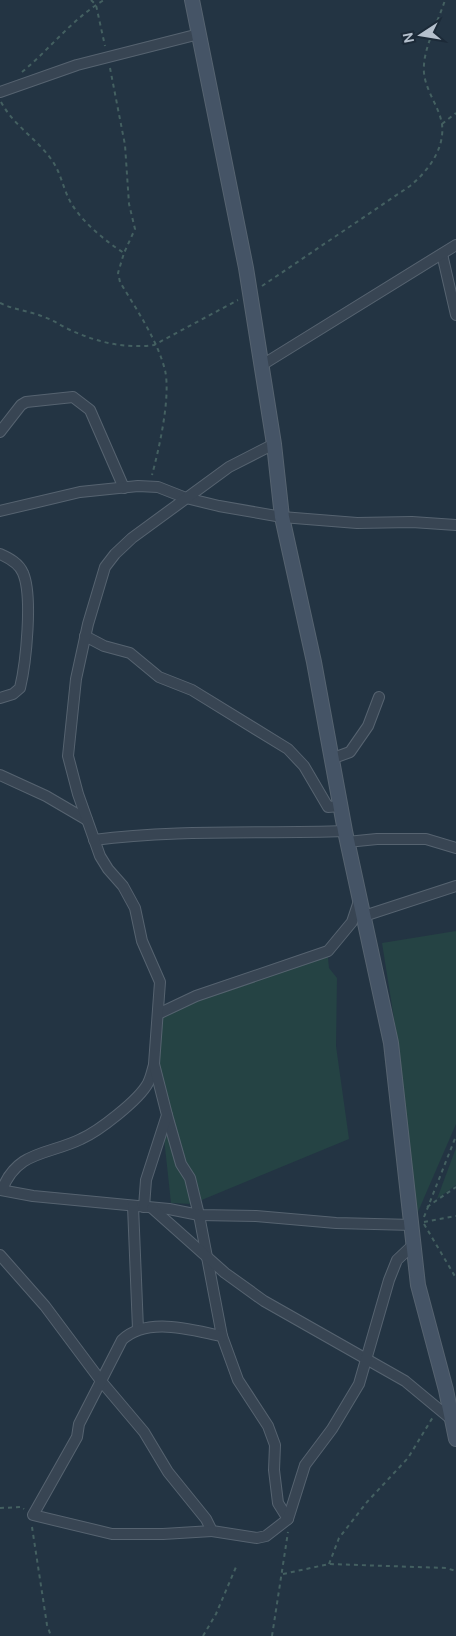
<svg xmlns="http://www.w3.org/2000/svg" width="456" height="1636" font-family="'DM Sans',sans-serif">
<rect width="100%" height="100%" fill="#233443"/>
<!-- green -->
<g fill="#254344">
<polygon points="456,931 456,1124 417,1214 399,1050 382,943"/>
<polygon points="327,948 329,968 337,978 336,1046 349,1139 192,1204 171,1203 156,1064 161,1010"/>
<polygon points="456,1148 456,1185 437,1199"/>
</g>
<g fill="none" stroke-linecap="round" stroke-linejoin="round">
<defs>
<g id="street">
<polyline points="0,92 77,65 199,34"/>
<polyline points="442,254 456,315"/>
<polyline points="262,365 456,245"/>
<polyline points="0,432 21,405 26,402 73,397 90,410 124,488"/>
<polyline points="0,511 80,492 138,486 158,487 186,498 219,506 282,517 357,523 412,522 456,525"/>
<path d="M0 554C9 558 19 563 23 573 33 596 26 663 20 688L13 694 0 698"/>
<polyline points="85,636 104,646 130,653 159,677 192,690 288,749 304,766 328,807 341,806"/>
<polyline points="331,759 350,752 368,726 379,697"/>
<polyline points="0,775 46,796 87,820"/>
<path d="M94 840C177 829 261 834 345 831"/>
<polyline points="347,842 377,839 426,839 456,848"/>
<polyline points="364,916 456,886"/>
<polyline points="158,1014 196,996 328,951 352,922 360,898"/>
<polyline points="167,1115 181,1164 190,1178 199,1215 222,1336 238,1380 268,1426 275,1445 274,1470 278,1503 288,1519"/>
<polyline points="0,1190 33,1196 169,1209 199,1215 256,1216 336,1223 413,1225"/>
<path d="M2 1190C17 1150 49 1155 81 1139 99 1131 139 1100 148 1083 151 1077 152 1071 154 1065"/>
<polyline points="133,1206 138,1329"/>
<polyline points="144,1207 146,1180 167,1115 154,1064 160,982 142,941 135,908 123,886 108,869 100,856 78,794 68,756 76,679 88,624 105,567 115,554 132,538 229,467 274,444"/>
<polyline points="152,1208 225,1273 264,1301 405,1381 452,1420"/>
<polyline points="0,1255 45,1306 101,1381 144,1432 168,1472 206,1519 212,1531 257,1538 266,1536 288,1519 305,1465 332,1429 359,1384 389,1280 397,1260 415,1243"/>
<path d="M212 1531 163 1534H112L33 1515 77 1437 79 1424 122 1340C147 1316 191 1330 222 1336"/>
</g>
<polyline id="secondary" points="192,0 246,268 274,444 282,517 314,662 345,831 391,1043 418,1285 446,1390 456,1439"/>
</defs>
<!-- street casing -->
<use href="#street" stroke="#566370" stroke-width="12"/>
<!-- secondary casing -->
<use href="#secondary" stroke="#566370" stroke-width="16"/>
<!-- path -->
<g stroke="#446061" stroke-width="2" stroke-dasharray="4 4" stroke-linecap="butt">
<polyline points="91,0 96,5 105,46"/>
<polyline points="110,68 125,145 129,204 135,229 124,253"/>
<path d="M22 72C50 49 72 19 104 0"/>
<path d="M1 102C14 126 36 138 51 159 60 171 62 184 68 197 77 218 105 241 124 253L118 273 120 282C136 309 157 339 165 370 171 397 159 449 152 475"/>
<polyline points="442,124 456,113"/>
<path d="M262 286 410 186C428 171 445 149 442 124 439 106 426 92 424 73 422 49 438 23 445 0"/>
<path d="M0 303C14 310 30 311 44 317 53 320 60 325 68 329 96 342 124 349 154 345L238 300"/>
<polyline points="427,1207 456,1187"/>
<polyline points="424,1217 456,1136"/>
<polyline points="424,1222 456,1216"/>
<polyline points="424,1224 456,1278"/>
<polyline points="0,1508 22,1507 24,1509"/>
<polyline points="32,1527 47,1625 51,1636"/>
<polyline points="329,1564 339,1538 367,1502 408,1458 433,1417"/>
<polyline points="283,1574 329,1564 446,1568 456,1571"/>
<polyline points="203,1636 216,1614 236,1567"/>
<polyline points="272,1636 288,1532"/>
</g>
<!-- street -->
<use href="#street" stroke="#384553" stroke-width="10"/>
<!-- secondary -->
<use href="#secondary" stroke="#455466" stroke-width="14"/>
</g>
<!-- north arrow -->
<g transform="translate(421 35) rotate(258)" stroke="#1c2a38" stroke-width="4" paint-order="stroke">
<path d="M0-4L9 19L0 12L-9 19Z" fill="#b5c0cd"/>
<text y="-8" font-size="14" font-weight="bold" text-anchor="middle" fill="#b5c0cd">N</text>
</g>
</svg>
